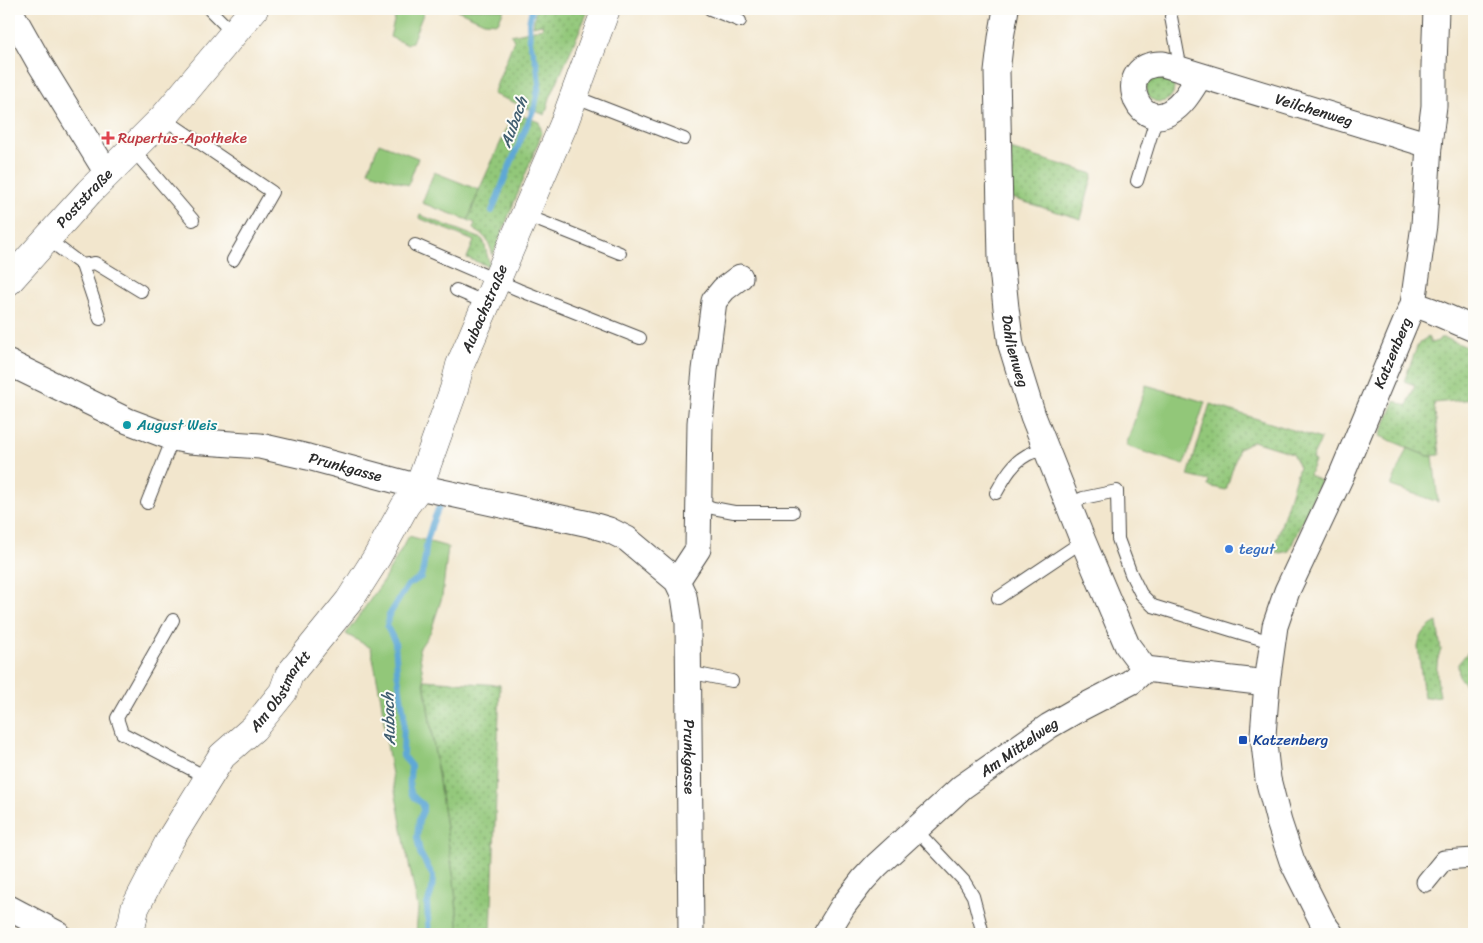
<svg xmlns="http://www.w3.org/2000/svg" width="1483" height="943" font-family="Sriracha,sans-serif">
<defs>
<pattern id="grass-dots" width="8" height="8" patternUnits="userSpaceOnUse" patternTransform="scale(1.25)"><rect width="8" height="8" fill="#92c779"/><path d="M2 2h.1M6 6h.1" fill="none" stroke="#77a263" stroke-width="1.8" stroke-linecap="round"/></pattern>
</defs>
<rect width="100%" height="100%" fill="#fdfcf7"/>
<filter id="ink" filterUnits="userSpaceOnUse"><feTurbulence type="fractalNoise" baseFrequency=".02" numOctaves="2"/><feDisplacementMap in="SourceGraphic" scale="10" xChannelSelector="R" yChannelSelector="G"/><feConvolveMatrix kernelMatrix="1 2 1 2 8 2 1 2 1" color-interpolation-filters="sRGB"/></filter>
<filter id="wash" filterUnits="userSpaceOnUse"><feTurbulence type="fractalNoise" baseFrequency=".0096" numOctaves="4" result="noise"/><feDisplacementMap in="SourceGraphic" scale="20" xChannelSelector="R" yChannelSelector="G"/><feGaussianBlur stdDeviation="1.12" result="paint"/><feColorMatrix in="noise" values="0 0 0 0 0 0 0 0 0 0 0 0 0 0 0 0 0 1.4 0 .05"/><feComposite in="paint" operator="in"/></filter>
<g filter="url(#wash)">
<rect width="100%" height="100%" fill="#f2e6cd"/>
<!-- grass -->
<g fill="url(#grass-dots)" stroke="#5e7952">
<polygon points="536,9 589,9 550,98 545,115 493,94 514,40 511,35 543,28 542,24 533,26"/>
<circle cx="1160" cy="88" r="14"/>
<path d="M517 114 539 122 542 133 493 255C488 240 487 237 473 229L475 223 468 220 479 190 508 126Z"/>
<polygon points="1010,149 1093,174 1081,219 1011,198"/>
<polygon points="420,215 482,239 484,242 489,263 488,266 467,258 474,241 419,218"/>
<polygon points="1428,337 1431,343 1438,341 1440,338 1445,338 1474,350 1474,399 1434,403 1440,455 1427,456 1380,436 1395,401 1407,406 1415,385 1404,381 1417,347 1420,342"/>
<polygon points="1210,404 1321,439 1312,459 1315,461 1309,475 1320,481 1289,551 1280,553 1273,551 1299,467 1292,453 1253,441 1239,448 1226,490 1208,486 1209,481 1188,476"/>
<path d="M1437 622 1441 650C1434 664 1437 681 1440 696L1424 698 1418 647C1420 635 1426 627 1437 622Z"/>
<polygon points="1474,651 1474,690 1470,691 1459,677 1458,664 1467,653"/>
<polygon points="424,680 500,685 491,934 459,934 454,881"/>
</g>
<!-- park -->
<g fill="#92c779" stroke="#5e7952">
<polygon points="397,9 425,9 412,42 406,44 390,37"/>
<polygon points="455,9 504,9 498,23 484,22"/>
<polygon points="379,143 418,158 408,185 368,171"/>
<polygon points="434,172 479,190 468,220 422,203"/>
<polygon points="1146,385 1205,402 1184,465 1126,446"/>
<polygon points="1407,448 1427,456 1433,456 1438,502 1391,486"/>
<polygon points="409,536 448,547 442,597 431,631 419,649 454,881 459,934 416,934 418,908 406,850 389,758 381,699 371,648 346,634 382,583"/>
</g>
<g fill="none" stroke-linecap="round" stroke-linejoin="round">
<!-- stream -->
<g stroke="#5ea8d6" stroke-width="6">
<polyline points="492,211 508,170 535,106 539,84 537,64 530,43 529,23 532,9"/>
<path d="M429 934 427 905 432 890 433 876 420 853 417 837 419 820 423 811V804C405 794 410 784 411 766L403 756 404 715 397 670 395 642 387 627 388 617 408 585 421 577C425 565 425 553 427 541 430 529 434 518 439 507"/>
</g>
</g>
</g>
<g filter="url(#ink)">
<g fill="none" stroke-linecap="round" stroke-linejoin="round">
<defs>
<g id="service">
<polyline points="209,9 233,33"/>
<polyline points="710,9 740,21"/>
<polyline points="1171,17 1181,70"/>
<polyline points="573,96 684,139"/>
<polyline points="163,118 272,192 233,260"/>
<polyline points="133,150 193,220"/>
<polyline points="1137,181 1157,116"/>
<polyline points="525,215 620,253"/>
<polyline points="46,238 82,265 100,319"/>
<polyline points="415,245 519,290 640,338"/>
<polyline points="82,265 95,263 141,291"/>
<polyline points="456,290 486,303"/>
<path d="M996 493C1004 479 1012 463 1027 455 1033 452 1040 450 1046 447"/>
<polyline points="147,503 173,438"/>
<polyline points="698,503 713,508 734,512 793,512"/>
<polyline points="1069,504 1083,498 1117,491 1118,539 1131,574 1141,594 1153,606 1244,634 1272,642"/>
<polyline points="998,598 1083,541"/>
<polyline points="173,620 117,718 122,733 208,778"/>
<polyline points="688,672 732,681"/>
<polyline points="916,830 964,881 973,896 983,934"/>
</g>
<polyline id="pedestrian" points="1426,882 1444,860 1474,858"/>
<g id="minor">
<polyline points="9,9 40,64 107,173"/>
<path id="s1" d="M1006 9 1001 38 997 72 1001 259 1006 308 1011 345 1033 416 1083 541 1127 645 1145 669"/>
<path id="s2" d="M1200 76C1192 88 1184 104 1170 112 1136 133 1112 62 1163 64L1429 145"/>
<polyline points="1413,304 1430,310 1474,329"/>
<path id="s3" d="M9 363 128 421 173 438 189 441 260 446 308 457 419 487 589 524 609 530 627 539 677 581 684 596 688 623 691 934"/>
<polyline points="677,581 698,549 700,423 705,370 714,301 724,289 740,277"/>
<polyline points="9,908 58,934"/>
<path id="s4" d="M826 934 843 906 863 880 877 865 962 787 1049 726 1077 710 1131 682 1145 669 1267 683"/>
<path id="s5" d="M1331 934 1323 923 1292 861 1279 822 1268 779 1263 735 1267 683 1275 626 1287 591 1342 474 1413 304 1424 225 1429 145 1434 106V66L1436 9"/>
</g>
<g id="secondary">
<path id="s6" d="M9 281 89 192 163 118 254 9"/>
<path id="s7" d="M127 934 132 924 135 908 170 840 222 756 254 728 283 692 289 675 349 601 377 557 405 506 419 487 454 389 460 365 563 126 606 9"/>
</g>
</defs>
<!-- service casing -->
<use href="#service" stroke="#494743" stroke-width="14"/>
<!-- pedestrian casing -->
<use href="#pedestrian" stroke="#494743" stroke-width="21"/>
<!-- minor casing -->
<use href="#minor" stroke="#494743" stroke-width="27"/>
<!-- secondary casing -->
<use href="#secondary" stroke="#494743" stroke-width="29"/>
<!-- service -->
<use href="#service" stroke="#fff" stroke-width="12"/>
<!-- pedestrian -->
<use href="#pedestrian" stroke="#fff" stroke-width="19"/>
<!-- minor -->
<use href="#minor" stroke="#fff" stroke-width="25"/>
<!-- secondary -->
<use href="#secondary" stroke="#fff" stroke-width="28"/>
</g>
</g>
<!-- markers -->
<path fill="#e0444e" stroke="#fdfcf7" stroke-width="2" d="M105.5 130.5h5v5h5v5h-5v5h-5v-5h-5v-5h5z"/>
<circle fill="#0f9aa8" stroke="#fdfcf7" stroke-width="2" cx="127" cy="425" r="5"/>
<circle fill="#3f7fe0" stroke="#fdfcf7" stroke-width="2" cx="1229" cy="549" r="5"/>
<rect fill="#1a4fb4" stroke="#fdfcf7" stroke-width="2" x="1238" y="735" width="10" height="10" rx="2.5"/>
<g text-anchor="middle" stroke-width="4" stroke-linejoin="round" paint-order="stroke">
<!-- street labels -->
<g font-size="15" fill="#2b2b2b" stroke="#fdfcf7">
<text dy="5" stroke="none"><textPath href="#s2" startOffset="302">Veilchenweg</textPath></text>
<text dy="5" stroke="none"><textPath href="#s6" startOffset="112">Poststraße</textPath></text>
<text dy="5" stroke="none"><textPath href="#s7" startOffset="729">Aubachstraße</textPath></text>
<text dy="5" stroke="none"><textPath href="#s1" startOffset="344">Dahlienweg</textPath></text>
<text dy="5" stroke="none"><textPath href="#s5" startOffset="620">Katzenberg</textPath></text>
<text dy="5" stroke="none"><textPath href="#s3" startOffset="356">Prunkgasse</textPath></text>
<text dy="5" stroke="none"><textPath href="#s7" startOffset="291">Am Obstmarkt</textPath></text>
<text dy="5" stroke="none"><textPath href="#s4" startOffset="271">Am Mittelweg</textPath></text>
<text dy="5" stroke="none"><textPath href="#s3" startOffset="890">Prunkgasse</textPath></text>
</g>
<!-- health labels -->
<g font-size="15" fill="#be3a42" stroke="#fdfcf7" text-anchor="start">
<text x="118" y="143">Rupertus-Apotheke</text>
</g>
<!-- culture labels -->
<g font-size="15" fill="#0d838f" stroke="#fdfcf7" text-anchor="start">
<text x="137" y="430">August Weis</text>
</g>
<!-- shop labels -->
<g font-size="15" fill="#366cbe" stroke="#fdfcf7" text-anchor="start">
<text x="1239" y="554">tegut</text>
</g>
<!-- transit labels -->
<g font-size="15" fill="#164399" stroke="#fdfcf7" text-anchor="start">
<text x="1253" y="745">Katzenberg</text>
</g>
<!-- water labels -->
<g font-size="16" font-style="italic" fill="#3f5d6f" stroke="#fdfcf7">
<text transform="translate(513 122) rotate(-70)" y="6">Aubach</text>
<text transform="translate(388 719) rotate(-92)" y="6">Aubach</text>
</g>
</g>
<!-- margin -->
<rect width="1483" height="943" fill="none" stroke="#fdfcf7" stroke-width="30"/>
</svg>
